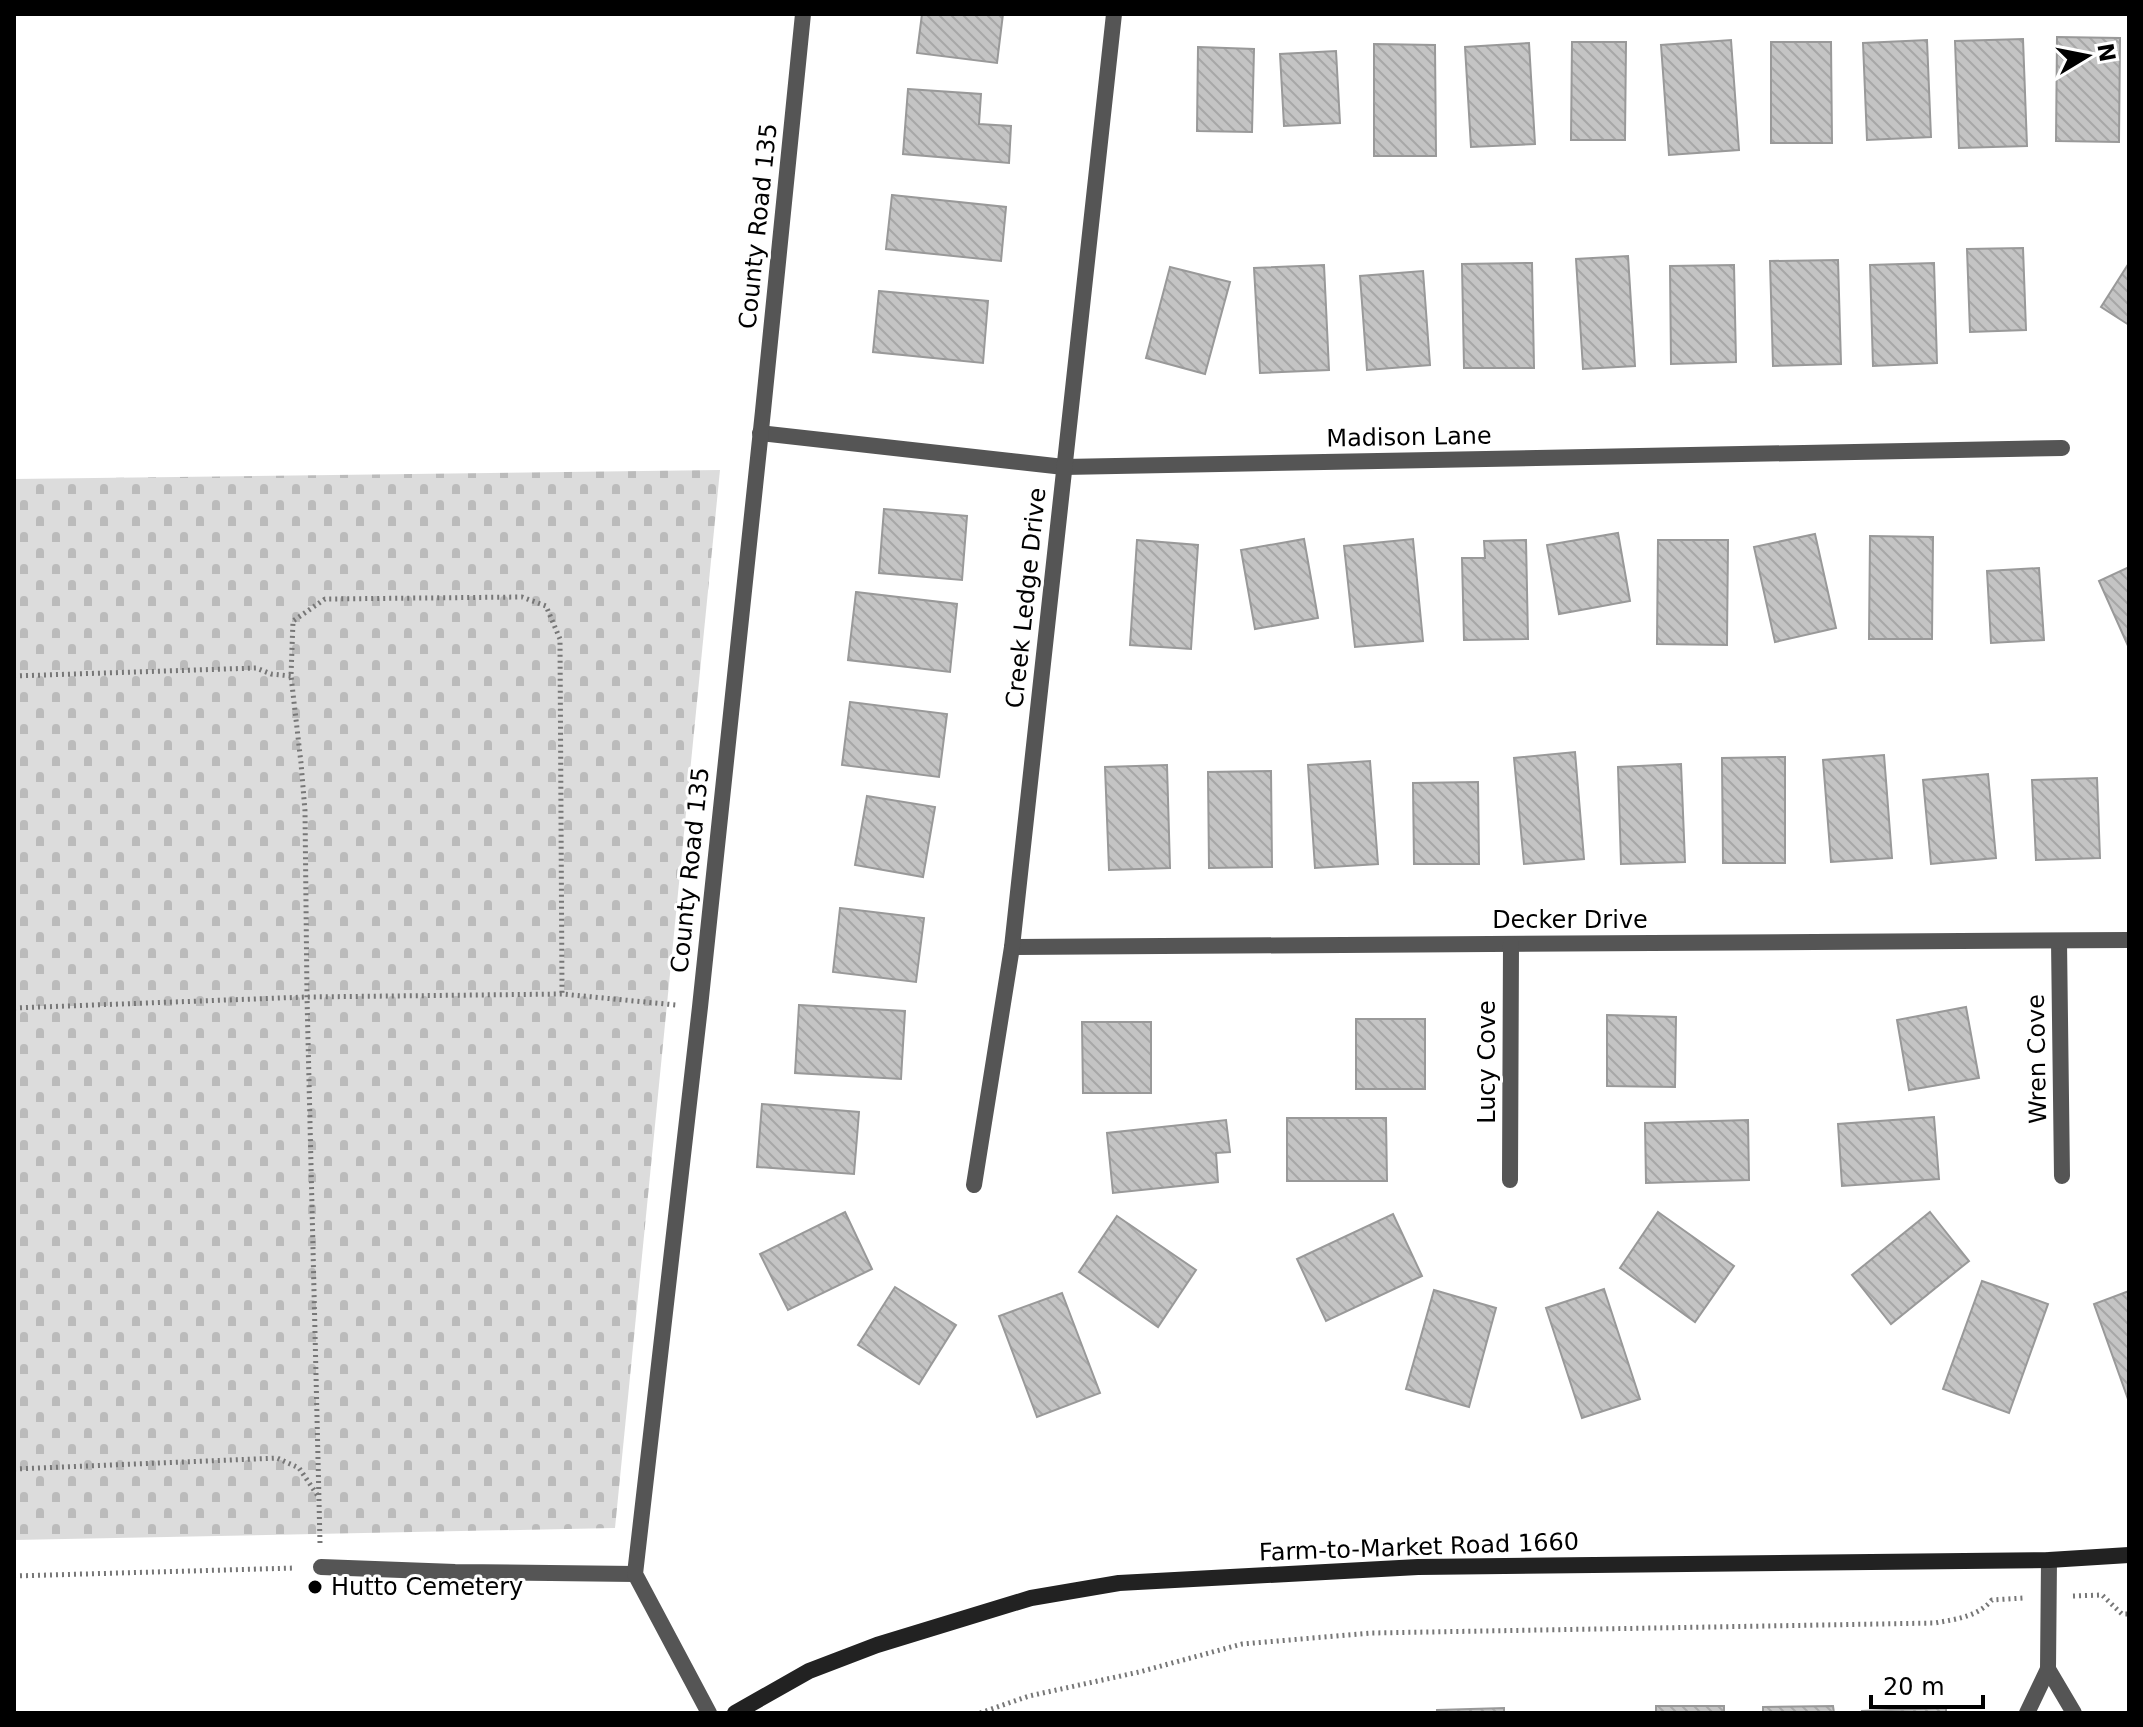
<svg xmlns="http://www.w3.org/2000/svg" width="2143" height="1727" font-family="'DejaVu Sans',sans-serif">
<defs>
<pattern id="cemetery-stones" width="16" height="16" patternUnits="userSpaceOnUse" patternTransform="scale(2)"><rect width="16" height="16" fill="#dcdcdc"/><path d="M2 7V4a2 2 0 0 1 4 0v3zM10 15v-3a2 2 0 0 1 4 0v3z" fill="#bbb"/></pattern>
<pattern id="building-back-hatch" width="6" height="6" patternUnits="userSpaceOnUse" patternTransform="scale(2)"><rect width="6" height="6" fill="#c4c4c4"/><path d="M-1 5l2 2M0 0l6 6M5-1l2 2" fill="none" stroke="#a7a7a7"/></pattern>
</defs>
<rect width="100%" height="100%" fill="#fff"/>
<!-- cemetery -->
<polygon fill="url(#cemetery-stones)" points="720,470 615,1528 14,1540 14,479"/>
<!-- building -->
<g fill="url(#building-back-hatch)" stroke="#999" stroke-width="2">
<polygon points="922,14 1003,14 997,63 917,53"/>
<polygon points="2057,37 2120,38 2119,142 2056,141"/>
<polygon points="2023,39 2027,146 1959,148 1955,41"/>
<polygon points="1731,40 1739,150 1669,155 1661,45"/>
<polygon points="1927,40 1931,137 1867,140 1863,43"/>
<polygon points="1572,42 1626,42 1625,140 1571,140"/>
<polygon points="1771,42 1831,42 1832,143 1771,143"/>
<polygon points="1529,43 1535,144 1471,147 1465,47"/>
<polygon points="1374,44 1435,45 1436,156 1374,156"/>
<polygon points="1198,47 1254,49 1252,132 1197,131"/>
<polygon points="1336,51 1340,123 1284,126 1280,54"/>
<polygon points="908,89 981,94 979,124 1011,126 1009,163 903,154"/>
<polygon points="892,195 1006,207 1001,261 886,249"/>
<polygon points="2023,248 2026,330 1970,332 1967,249"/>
<polygon points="1628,256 1635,366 1583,369 1576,259"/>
<polygon points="1838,260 1841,364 1773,366 1770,261"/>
<polygon points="1532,263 1534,368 1464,368 1462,264"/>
<polygon points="1934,263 1937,363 1873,366 1870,265"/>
<polygon points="2129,263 2129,325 2101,307"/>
<polygon points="1324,265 1329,370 1260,373 1254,268"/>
<polygon points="1734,265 1736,362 1671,364 1670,266"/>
<polygon points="1170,267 1230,282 1205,374 1146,358"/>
<polygon points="1423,271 1430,365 1367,370 1360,276"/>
<polygon points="879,291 988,301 983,363 873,352"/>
<polygon points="884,509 967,516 962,580 879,573"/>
<polygon points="1618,533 1630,601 1559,614 1547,545"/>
<polygon points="1815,534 1836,628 1775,642 1754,547"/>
<polygon points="1870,536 1933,537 1932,639 1869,639"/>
<polygon points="1304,539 1318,618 1255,629 1241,550"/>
<polygon points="1413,539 1423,641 1355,647 1344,546"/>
<polygon points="1137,540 1198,545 1191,649 1130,645"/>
<polygon points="1526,540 1528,639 1464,640 1462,558 1485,558 1484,541"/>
<polygon points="1658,540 1728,540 1727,645 1657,644"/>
<polygon points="2129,567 2129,648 2099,581"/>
<polygon points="2039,568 2044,640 1991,643 1987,571"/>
<polygon points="856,592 957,604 950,672 848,660"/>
<polygon points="850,702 947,714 939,777 842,765"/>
<polygon points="1575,752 1584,859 1524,864 1514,758"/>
<polygon points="1884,755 1892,858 1831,862 1823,760"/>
<polygon points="1785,757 1785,863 1723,863 1722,758"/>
<polygon points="1370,761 1378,864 1315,868 1308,765"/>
<polygon points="1681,764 1685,862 1621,864 1618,767"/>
<polygon points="1167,765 1170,868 1109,870 1105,767"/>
<polygon points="1271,771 1272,867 1209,868 1208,772"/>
<polygon points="1988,774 1996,858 1931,864 1923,780"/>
<polygon points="2097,778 2100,858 2036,860 2032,780"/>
<polygon points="1478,782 1479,864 1414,864 1413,783"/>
<polygon points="867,796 935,807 923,877 855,865"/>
<polygon points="840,908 924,918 916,982 833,972"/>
<polygon points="799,1005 905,1011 901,1079 795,1073"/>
<polygon points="1966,1007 1979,1078 1909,1090 1897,1020"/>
<polygon points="1607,1015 1676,1017 1675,1087 1607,1086"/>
<rect x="1356" y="1019" width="69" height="70"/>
<polygon points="1082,1022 1151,1022 1151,1093 1083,1093"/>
<polygon points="762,1104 859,1112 854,1174 757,1167"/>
<polygon points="1934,1117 1939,1179 1842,1186 1838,1124"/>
<polygon points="1287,1118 1386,1118 1387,1181 1287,1181"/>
<polygon points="1226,1120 1230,1152 1216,1153 1218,1182 1113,1193 1107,1133"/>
<polygon points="1748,1120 1749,1180 1646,1183 1645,1123"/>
<polygon points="845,1212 872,1269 788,1310 760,1254"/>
<polygon points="1658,1212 1734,1266 1695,1322 1620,1268"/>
<polygon points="1930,1212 1969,1261 1891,1324 1852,1275"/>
<polygon points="1393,1214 1422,1276 1326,1321 1297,1259"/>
<polygon points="1117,1216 1196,1270 1158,1327 1079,1272"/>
<polygon points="1982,1281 2048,1304 2009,1413 1943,1389"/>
<polygon points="895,1287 956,1325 919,1384 858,1345"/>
<polygon points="1604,1289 1640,1399 1582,1418 1546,1308"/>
<polygon points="1434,1290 1496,1308 1469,1407 1406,1389"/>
<polygon points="2129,1291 2129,1402 2094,1304"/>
<polygon points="1062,1293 1100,1393 1037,1417 999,1316"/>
<rect x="1656" y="1706" width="68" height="7"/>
<polygon points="1833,1706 1834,1713 1763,1713 1763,1707"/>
<polygon points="1504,1708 1504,1713 1437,1713 1437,1710"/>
<polygon points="1946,1708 1946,1713 1862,1713 1862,1711"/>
</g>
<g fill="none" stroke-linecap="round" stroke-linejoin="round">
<!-- path -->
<g stroke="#777" stroke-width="5" stroke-dasharray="2 4" stroke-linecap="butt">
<polyline points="14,676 256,668 271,674 291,676"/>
<polyline points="14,1008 307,997 562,994 676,1005"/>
<polyline points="14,1469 277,1458 299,1468 318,1496"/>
<polyline points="320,1543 307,997 305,811 301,763 291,676 293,621 325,599 522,597 546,606 560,639 562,994"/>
<polyline points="14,1576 295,1568"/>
<polyline points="2073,1596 2102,1595 2122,1614 2129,1614"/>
<path d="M980 1713 1029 1696 1139 1672 1242 1644 1372 1633 1935 1623C1956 1619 1977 1617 1992 1600L2023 1598"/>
</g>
<!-- service -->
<polyline stroke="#555" stroke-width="16" points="321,1567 455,1572 635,1574"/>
<!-- minor -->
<g stroke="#555" stroke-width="16">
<polyline points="760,433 1064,467 2062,448"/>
<polyline points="2059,941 2062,1176"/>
<polyline points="1012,947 2129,940"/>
<polyline points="1510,1180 1511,944"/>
<polyline points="974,1185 1012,947 1114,14"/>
<polyline points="2048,1669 2074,1713"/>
<polyline points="709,1713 635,1574 700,1007 763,411 803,14"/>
<polyline points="2027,1713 2048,1669 2049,1560"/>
</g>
<!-- secondary -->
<polyline stroke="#222" stroke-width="16" points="735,1713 809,1671 877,1645 1031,1598 1119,1583 1418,1567 2049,1560 2129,1555"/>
</g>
<!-- markers -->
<circle fill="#000" stroke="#fff" stroke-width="3" cx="315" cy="1587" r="8"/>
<g text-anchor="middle" stroke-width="6" stroke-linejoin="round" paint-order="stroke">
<!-- street labels -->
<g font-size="24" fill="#000" stroke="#fff">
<text transform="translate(758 226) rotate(-84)" y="8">County Road 135</text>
<text transform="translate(1409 437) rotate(-1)" y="8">Madison Lane</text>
<text transform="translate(1026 598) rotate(-84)" y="8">Creek Ledge Drive</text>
<text transform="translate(690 870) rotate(-84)" y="8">County Road 135</text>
<text x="1570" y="928">Decker Drive</text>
<text transform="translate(2037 1059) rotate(-91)" y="8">Wren Cove</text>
<text transform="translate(1487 1062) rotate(-90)" y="8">Lucy Cove</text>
<text transform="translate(1419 1547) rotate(-2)" y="8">Farm-to-Market Road 1660</text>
</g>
<!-- poi labels -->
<g font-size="24" fill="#000" stroke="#fff" text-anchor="start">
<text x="331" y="1595">Hutto Cemetery</text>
</g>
</g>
<!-- border -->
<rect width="2143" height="1727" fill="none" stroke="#000000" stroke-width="32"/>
<!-- north arrow -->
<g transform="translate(2087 56) rotate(80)" stroke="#ffffff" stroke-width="6" paint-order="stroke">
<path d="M0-6L14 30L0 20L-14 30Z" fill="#000000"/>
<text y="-12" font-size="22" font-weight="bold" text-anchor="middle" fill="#000000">N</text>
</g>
<!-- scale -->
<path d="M1871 1695v12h112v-12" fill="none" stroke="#000000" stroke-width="4"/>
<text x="1883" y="1695" font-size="24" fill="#000000" stroke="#ffffff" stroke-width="6" paint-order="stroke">20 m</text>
</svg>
